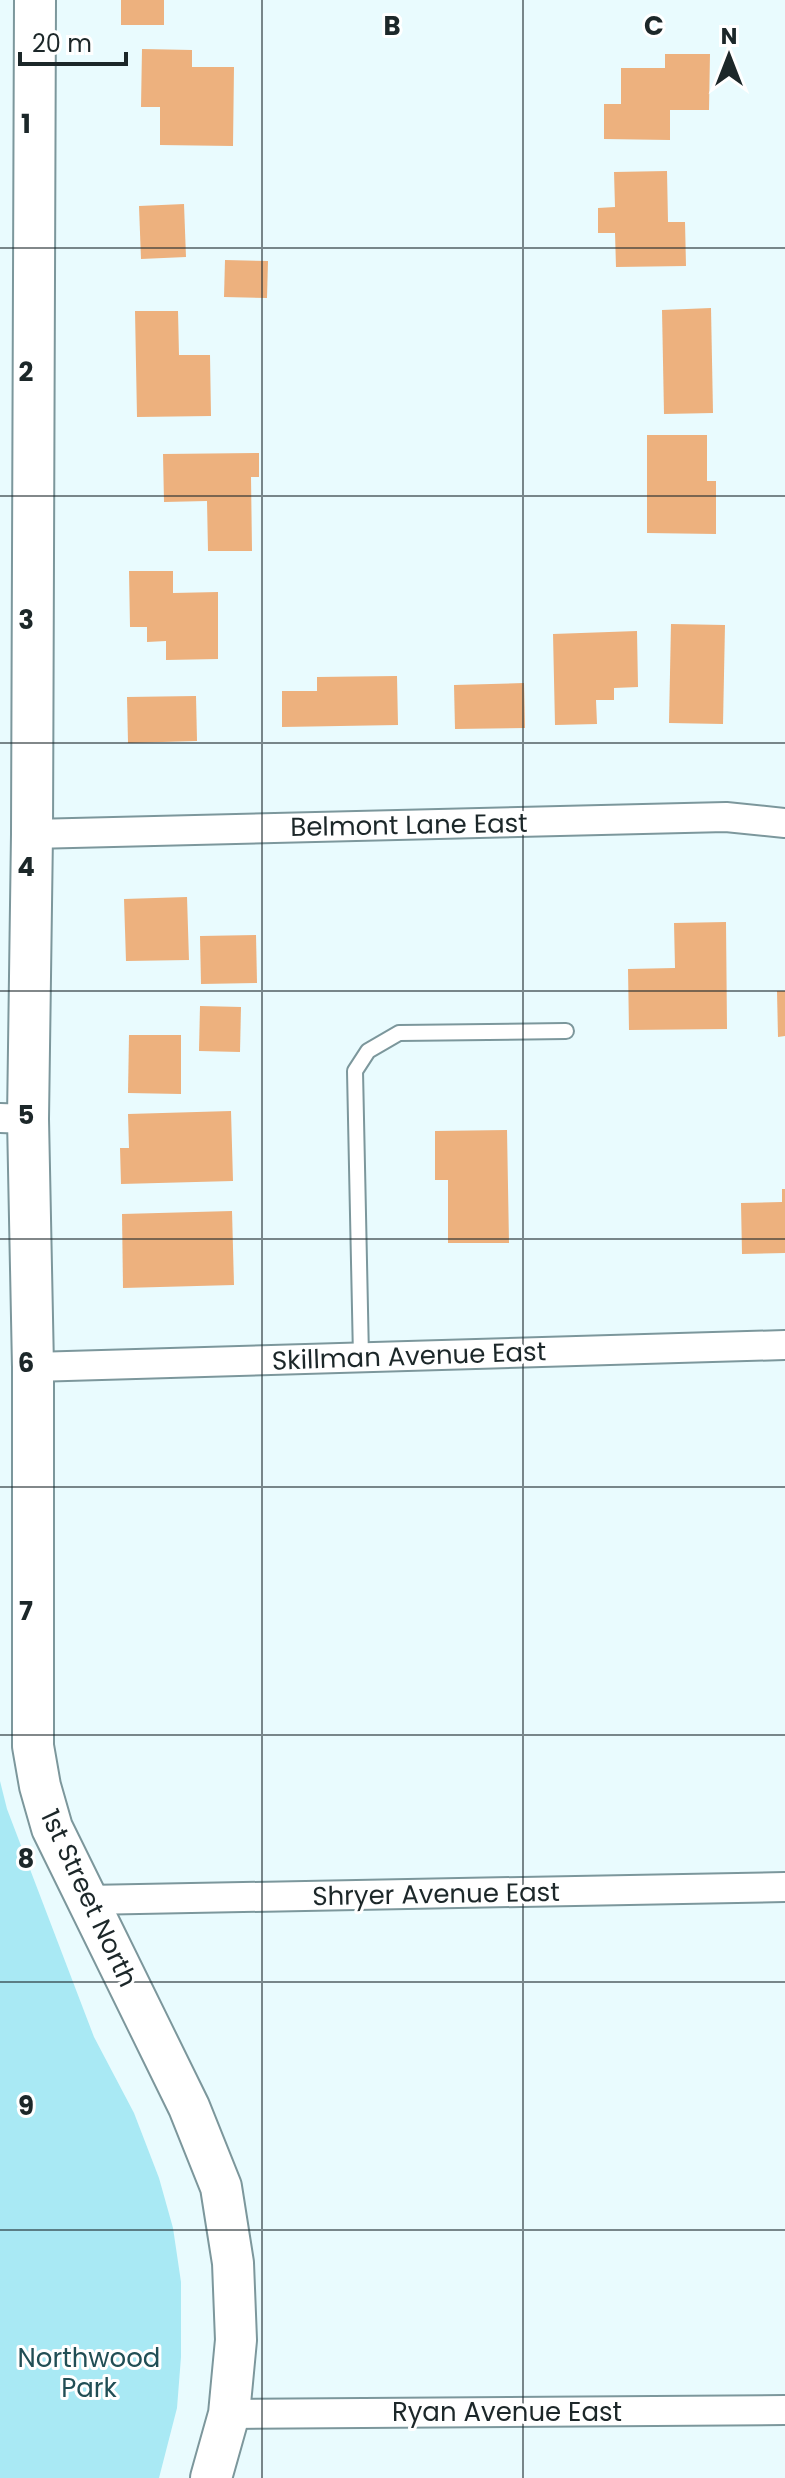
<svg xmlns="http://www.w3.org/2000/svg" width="785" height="2478" font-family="Poppins,sans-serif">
<rect width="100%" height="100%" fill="#e9fbfe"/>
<!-- green -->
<polygon fill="#a9e9f4" points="0,1781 7,1809 94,2037 134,2113 159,2178 173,2228 181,2282 181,2357 177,2408 159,2478 0,2478"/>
<!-- building -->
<g fill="#edb17e">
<rect x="121" y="0" width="43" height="25"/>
<polygon points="142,49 192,50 192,67 234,67 233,146 160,145 160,107 141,107"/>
<polygon points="665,54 710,54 709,110 670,110 670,140 604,139 604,104 621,104 621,68 665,68"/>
<polygon points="667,171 668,222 685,222 686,266 616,267 615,233 598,233 598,208 615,207 614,172"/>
<polygon points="184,204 186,257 141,259 139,206"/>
<polygon points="225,260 268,261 267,298 224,297"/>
<polygon points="711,308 713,413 664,414 662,310"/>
<polygon points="135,311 178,311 179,355 210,355 211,416 137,417"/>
<polygon points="647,435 707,435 707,481 716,481 716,534 647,533"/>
<polygon points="259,453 259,477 251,477 252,551 208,551 207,501 164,502 163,454"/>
<polygon points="129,571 173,571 173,593 218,592 218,659 166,660 166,641 147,642 147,627 130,627"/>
<polygon points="671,624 725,625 723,724 669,723"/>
<polygon points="637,631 638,687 614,688 614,700 596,700 597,724 555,725 553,634"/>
<polygon points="397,676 398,725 282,727 282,691 317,691 317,677"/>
<polygon points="524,683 525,728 455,729 454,685"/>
<polygon points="196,696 197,741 128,743 127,697"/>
<polygon points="187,897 189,960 126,961 124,899"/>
<polygon points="726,922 727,1029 629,1030 628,969 675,968 674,923"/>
<polygon points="256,935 257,983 201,984 200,936"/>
<polygon points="777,991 785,991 785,1036 778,1037"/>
<polygon points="200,1006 241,1007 240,1052 199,1051"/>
<polygon points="129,1035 181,1035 181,1094 128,1093"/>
<polygon points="231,1111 233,1181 121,1184 120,1148 129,1148 128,1114"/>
<polygon points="507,1130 509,1243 448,1243 448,1180 435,1180 435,1131"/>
<polygon points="782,1189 785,1189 785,1253 742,1254 741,1203 782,1202"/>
<polygon points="232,1211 234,1285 123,1288 122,1214"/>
</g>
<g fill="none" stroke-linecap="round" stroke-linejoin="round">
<defs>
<polyline id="lane" points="361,1357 355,1071 368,1051 399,1033 566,1031"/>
<g id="street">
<polyline points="32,834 726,817 785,823"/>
<polyline points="0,1118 28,1119"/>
<polyline points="33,1367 785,1345"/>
<polyline points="87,1900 785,1887"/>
<polyline points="229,2414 785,2410"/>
</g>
<polyline id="secondary" points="35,0 32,834 28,1119 33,1367 33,1746 40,1786 52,1828 189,2107 221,2187 233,2263 236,2340 229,2414 211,2478"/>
</defs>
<!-- lane casing -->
<use href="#lane" stroke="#7c979c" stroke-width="18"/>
<!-- street casing -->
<use href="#street" stroke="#7c979c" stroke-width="32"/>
<!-- secondary casing -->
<use href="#secondary" stroke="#7c979c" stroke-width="44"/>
<!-- lane -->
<use href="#lane" stroke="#fff" stroke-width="14"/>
<!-- street -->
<use href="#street" stroke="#fff" stroke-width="28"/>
<!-- secondary -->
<use href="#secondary" stroke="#fff" stroke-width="40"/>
</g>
<!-- grid -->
<path fill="none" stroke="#1c2729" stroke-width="2" stroke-opacity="0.55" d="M262 0V2478M523 0V2478M0 248H785M0 496H785M0 743H785M0 991H785M0 1239H785M0 1487H785M0 1735H785M0 1982H785M0 2230H785"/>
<g text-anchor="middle" stroke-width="6" stroke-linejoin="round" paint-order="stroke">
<!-- street labels -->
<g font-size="26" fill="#1c2729" stroke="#fff">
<text transform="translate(409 825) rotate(-1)" y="9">Belmont Lane East</text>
<text transform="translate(409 1356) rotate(-2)" y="9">Skillman Avenue East</text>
<text transform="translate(436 1894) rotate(-1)" y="9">Shryer Avenue East</text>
<text transform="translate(89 1898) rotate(65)" y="9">1st Street North</text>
<text x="507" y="2421">Ryan Avenue East</text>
</g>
<!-- park labels -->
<g font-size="26" fill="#214e55" stroke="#fff">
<text x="89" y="2367">Northwood<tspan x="89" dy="30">Park</tspan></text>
</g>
</g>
<g font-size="26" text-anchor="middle" font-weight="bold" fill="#1c2729" stroke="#fff" stroke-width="6" stroke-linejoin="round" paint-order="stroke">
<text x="392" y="35">B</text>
<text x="654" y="35">C</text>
<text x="26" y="133">1</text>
<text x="26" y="381">2</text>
<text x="26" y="629">3</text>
<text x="26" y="876">4</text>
<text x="26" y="1124">5</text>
<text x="26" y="1372">6</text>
<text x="26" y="1620">7</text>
<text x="26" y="1868">8</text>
<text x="26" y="2115">9</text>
</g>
<!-- north arrow -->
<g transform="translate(729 56)" stroke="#ffffff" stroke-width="6" paint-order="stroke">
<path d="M0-6L14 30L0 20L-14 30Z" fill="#1c2729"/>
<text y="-12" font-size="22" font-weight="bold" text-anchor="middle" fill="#1c2729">N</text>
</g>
<!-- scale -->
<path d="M20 52v12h106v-12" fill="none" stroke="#1c2729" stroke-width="4"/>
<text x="32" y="52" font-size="24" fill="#1c2729" stroke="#ffffff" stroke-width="6" paint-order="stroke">20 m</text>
</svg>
